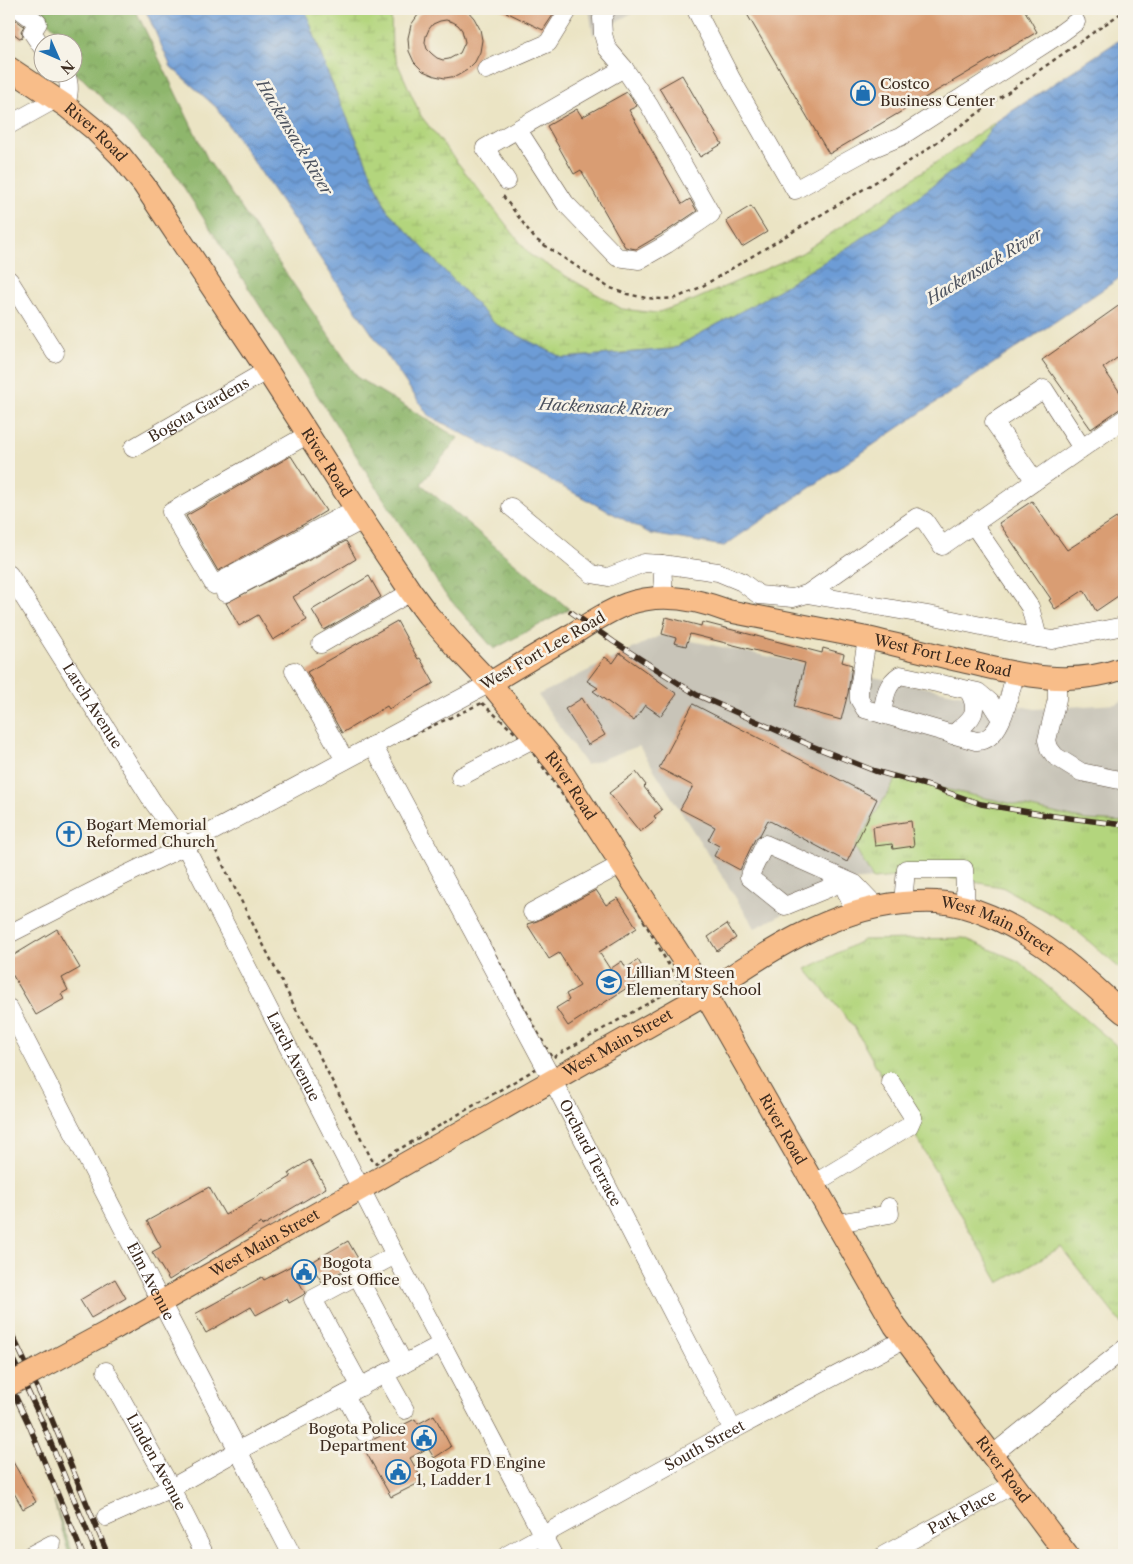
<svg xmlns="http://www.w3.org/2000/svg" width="1133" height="1564" font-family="'Libre Caslon Text',serif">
<defs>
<pattern id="grass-tufts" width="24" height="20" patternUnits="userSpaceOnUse" patternTransform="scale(1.25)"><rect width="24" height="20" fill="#b3d57d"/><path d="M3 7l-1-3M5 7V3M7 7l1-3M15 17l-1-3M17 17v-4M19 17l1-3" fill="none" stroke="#9bb76c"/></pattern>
<pattern id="forest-crowns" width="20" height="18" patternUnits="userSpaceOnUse" patternTransform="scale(1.25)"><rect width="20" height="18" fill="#8eb66c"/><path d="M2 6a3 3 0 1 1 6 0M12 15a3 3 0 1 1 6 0" fill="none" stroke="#759458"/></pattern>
<pattern id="wetland-marsh" width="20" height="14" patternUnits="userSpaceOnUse" patternTransform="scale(1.25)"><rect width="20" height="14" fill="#b3d57d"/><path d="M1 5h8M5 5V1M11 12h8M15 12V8" fill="none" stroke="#9bb76c"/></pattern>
<pattern id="water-waves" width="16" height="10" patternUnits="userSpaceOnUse" patternTransform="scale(1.25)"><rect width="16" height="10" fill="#6d9cd6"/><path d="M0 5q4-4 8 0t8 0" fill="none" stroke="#5b7fad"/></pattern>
</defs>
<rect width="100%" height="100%" fill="#f7f3e8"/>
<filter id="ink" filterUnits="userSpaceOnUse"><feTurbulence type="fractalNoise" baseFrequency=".02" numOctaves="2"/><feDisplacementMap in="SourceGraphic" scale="10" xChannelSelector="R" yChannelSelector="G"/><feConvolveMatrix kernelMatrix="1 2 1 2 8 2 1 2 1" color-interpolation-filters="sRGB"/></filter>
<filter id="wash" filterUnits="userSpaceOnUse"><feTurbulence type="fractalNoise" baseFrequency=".0096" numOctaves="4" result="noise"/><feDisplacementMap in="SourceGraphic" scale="20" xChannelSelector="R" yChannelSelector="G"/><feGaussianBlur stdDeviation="1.12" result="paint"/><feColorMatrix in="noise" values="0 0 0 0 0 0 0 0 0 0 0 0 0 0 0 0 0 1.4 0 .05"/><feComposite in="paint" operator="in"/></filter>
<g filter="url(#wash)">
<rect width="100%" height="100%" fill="#ebe4c4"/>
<!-- industrial -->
<g fill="#c8c4b8">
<polygon points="589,9 639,9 593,35"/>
<polygon points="661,635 1035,709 1116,704 1124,700 1124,822 1086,820 944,789 898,777 855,847 873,879 850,881 755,928 639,746 586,765 538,695"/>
</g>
<!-- grass -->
<g fill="url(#grass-tufts)" stroke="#77804e">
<polygon points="898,776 944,789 1086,820 1124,822 1124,972 1069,924 1002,887 928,874 873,879 855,847"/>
<polygon points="964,938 1018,961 1124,1052 1124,1327 1061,1247 999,1283 854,1027 806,969 863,940"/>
</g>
<!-- forest -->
<g fill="url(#forest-crowns)" stroke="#647045">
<polygon points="35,9 135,9 208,160 358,378 458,438 421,484 569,609 494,649 445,594 172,169 82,78 73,72 73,69 83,58 73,47 72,42 68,42"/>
<polygon points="54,1501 73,1555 69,1555"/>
</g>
<!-- wetland -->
<polygon fill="url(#wetland-marsh)" stroke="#77804e" points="305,9 391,9 392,51 421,116 530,255 622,309 656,313 694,300 802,253 997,121 966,161 858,241 762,300 672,349 563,358 495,324 387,210 326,69"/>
<!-- water -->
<polygon fill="url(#water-waves)" stroke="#54637a" points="145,9 305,9 326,69 387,210 495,324 563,358 672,349 762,300 858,241 966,161 997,121 1124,37 1124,275 724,546 651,534 428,415 216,107 171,67"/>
<g id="blocks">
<!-- building -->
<g fill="#d99d73" fill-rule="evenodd">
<path d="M427 9H466L474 18 480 29 482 40 480 52 475 62 467 70 457 76 445 78 435 76 423 71 414 62 409 51 408 38 411 25 418 15ZM446 20 453 22 458 25 462 30 465 42 460 53 449 59 443 60 437 58 432 54 427 49 425 42 426 36 429 29 433 24 440 21Z"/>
<polygon points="500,9 557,9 543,30"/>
<polygon points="744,9 1024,9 1037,32 829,154"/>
<polygon points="9,10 12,17 24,26 21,31 23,36 21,39 9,30"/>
<polygon points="682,75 722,144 700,157 659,88"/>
<polygon points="627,92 637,106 629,110 682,204 690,199 697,211 667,231 636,249 625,247 581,170 574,174 547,126 577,109 582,117"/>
<polygon points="751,206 767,232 742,247 726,221"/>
<polygon points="1124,302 1124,353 1103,368 1124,398 1124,406 1091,429 1042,360"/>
<polygon points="291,456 326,511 306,523 218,571 186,516"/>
<polygon points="1032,501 1056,536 1057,536 1067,550 1124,513 1124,564 1117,568 1124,578 1124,592 1096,611 1084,590 1055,609 1049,600 1051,599 999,523"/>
<polygon points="346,541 356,559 293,597 307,620 273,640 258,615 239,626 226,603"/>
<polygon points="369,576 381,597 324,630 312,610"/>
<polygon points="666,617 701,626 702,622 822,653 823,648 844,654 842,662 852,665 848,693 841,720 794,707 805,663 690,634 686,646 674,643 676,638 662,634"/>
<polygon points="397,621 418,659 420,658 434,683 389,709 387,706 342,733 307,672"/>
<polygon points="620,653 677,694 661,716 645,705 634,721 593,691 598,688 587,681 605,657 613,663"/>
<polygon points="582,698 605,735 588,745 565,709"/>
<polygon points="693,704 877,799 847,862 768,820 760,835 755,839 740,870 714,856 719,846 708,840 715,827 680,809 693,786 659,768"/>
<polygon points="636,772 646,785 644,787 662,810 654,816 656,819 640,832 609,793"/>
<polygon points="911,821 914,846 893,849 892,844 875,846 873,827"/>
<polygon points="596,890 606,905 618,898 637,928 599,952 610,969 622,961 626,968 638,960 647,975 568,1026 556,1008 569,1000 566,994 580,986 559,953 549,959 527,924 537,921"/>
<polygon points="727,924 736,938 717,951 708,937"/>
<polygon points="57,929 80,968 62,978 68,990 61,994 64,999 36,1015 9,969 9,958"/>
<polygon points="310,1160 326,1188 262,1226 261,1223 169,1280 152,1252 161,1247 147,1221 209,1187 225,1215 291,1177 289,1173"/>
<polygon points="348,1241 360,1262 322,1282 310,1263"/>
<polygon points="291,1266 305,1293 303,1295 289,1303 287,1298 256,1315 251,1307 206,1333 195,1314 262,1277 264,1280"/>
<polygon points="115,1279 126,1298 91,1318 80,1300"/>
<polygon points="434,1415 451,1447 434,1458 428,1448 410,1458 423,1481 391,1497 362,1445 415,1419 418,1424"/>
<polygon points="9,1455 36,1502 23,1509 9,1484"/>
</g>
</g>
</g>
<g filter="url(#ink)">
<use href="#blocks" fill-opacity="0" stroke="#554637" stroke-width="1"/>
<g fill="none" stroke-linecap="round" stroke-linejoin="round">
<defs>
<g id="minor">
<polyline points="19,9 38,23 32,32 42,47"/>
<polyline points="702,9 697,12 732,80 795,190 864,152 900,137 1057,36 1076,22"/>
<polyline points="486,70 548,43 569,9"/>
<path d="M65 72C71 84 69 94 66 106"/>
<polyline points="9,125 56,99"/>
<polyline points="518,130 565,203 617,257 639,260 667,244 711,214 649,105 624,68 607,48 603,34 602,18 607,9"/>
<polyline points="507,181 485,148 624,68"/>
<polyline points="9,280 55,353"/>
<polyline points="307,435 171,512 214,585 355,509"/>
<path id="s1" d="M133 448 266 371"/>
<polyline points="1035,481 994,422 1044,389 1082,448"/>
<polyline points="511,507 592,574 608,577 644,563 662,564 664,598"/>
<polyline points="973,524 1030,607 1038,638"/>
<polyline points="662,564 718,572 742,582 759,595 793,598 807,594 917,517 925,521 942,546 1124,419"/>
<path id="s2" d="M9 574 153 802 185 846 395 1255 553 1555"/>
<polyline points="225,593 363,520"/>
<polyline points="807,594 934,616 1038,638 1052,640 1124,626"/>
<path d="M867 639 859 689V699L865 709 976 741C1002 743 1010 692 1015 674"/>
<polyline points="321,644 411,592"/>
<polyline points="294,671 345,760"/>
<polyline points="1057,679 1057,699 1047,740 1049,748 1055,756 1081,772 1124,781"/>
<path d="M882 714C885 698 885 685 900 675L978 692 990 702 1001 719"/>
<path d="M952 735C970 720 982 714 968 690"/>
<path id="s3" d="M373 745 553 1081 733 1430"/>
<polyline points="460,777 535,738"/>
<polyline points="846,881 785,906 749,877 765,844 855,884 876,906"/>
<polyline points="846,881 845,889 855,912"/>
<polyline points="903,903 906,869 964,869 966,908"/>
<polyline points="532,912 622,864"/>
<polyline points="9,934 113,881 185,846 490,683"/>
<path id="s4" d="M9 1008 292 1555"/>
<polyline points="815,1183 909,1126 913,1117 890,1081"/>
<polyline points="837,1223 890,1214 889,1207"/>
<polyline points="357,1275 404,1364"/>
<path id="s5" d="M106 1371 171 1488 205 1555"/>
<polyline points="385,1374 405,1410"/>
<polyline points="361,1387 313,1299 395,1255"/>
<polyline points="345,1395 365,1433"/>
<polyline points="992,1455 1124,1349"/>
<polyline points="106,1517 171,1488 239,1450 442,1344"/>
<polyline points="31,1555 52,1544"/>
<path id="s6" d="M507 1555 733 1430 905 1339"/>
<path id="s7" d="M884 1555 1014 1484"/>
</g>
<g id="major">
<path id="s8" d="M9 68 66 106 94 129 120 155 144 185 259 358 363 520 411 592 428 615 454 645 490 683 557 764 705 994 895 1326 1067 1555"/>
<path id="s9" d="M490 683C518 666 545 650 573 634 590 623 608 611 627 604 660 592 697 599 728 611 775 620 821 629 867 638 902 646 936 655 971 663 1023 676 1071 687 1124 668"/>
<path id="s10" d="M115 1328 705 994C765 953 829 910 903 903 914 902 926 901 937 902 970 904 1012 924 1039 943 1070 963 1096 989 1124 1013"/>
</g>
</defs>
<!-- minor casing -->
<use href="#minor" stroke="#554637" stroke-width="19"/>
<!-- major casing -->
<use href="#major" stroke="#554637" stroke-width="24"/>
<!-- path -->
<g stroke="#554637" stroke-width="2.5" stroke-dasharray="4 4" stroke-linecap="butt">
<polyline points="503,196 535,239 608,287 627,294 646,298 663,299 676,298 701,287 907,163 1124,11"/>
<polygon points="482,703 526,743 614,868 680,985 552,1058 382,749"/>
<polygon points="372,751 539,1067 374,1164 211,841"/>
</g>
<!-- minor -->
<use href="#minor" stroke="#fff" stroke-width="18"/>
<!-- major -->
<use href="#major" stroke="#f8bd89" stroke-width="22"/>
<defs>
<g id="rail">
<polyline points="571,612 614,642 697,695 812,746 875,771 929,786 981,804 1046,815 1124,825"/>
<polyline points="9,1328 50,1415 108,1555"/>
<polyline points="9,1351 41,1419 97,1555"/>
<polyline points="9,1383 29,1425 83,1555"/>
</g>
</defs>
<!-- rail casing -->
<use href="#rail" stroke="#3b2a1e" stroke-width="5.5"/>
<!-- rail -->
<use href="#rail" stroke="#f7f3e8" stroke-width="4" stroke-dasharray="11" stroke-linecap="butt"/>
<defs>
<polyline id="major-bridge" points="9,1385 115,1328"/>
</defs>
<!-- major-bridge casing -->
<use href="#major-bridge" stroke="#554637" stroke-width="24" stroke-linecap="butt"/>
<!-- major-bridge -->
<use href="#major-bridge" stroke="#f8bd89" stroke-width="22"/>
</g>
</g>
<!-- icons -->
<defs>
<symbol id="shop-ring" viewBox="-11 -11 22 22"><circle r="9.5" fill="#f7f3e8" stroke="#1f6fb2" stroke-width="1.5"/><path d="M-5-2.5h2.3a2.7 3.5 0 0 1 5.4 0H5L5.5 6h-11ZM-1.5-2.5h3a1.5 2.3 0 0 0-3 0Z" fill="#1f6fb2"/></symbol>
<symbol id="church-ring" viewBox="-11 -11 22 22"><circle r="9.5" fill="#f7f3e8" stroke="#1f6fb2" stroke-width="1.5"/><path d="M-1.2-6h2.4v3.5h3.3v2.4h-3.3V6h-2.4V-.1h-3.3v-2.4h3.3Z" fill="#1f6fb2"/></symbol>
<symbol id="school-ring" viewBox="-11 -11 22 22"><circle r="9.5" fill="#f7f3e8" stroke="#1f6fb2" stroke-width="1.5"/><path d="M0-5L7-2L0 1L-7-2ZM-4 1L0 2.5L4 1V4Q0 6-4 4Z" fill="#1f6fb2"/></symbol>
<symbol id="civic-ring" viewBox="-11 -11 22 22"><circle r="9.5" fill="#f7f3e8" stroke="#1f6fb2" stroke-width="1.5"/><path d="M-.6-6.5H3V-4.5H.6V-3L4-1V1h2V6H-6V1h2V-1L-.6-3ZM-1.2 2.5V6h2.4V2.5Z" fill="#1f6fb2"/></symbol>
</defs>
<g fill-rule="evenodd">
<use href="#shop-ring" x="849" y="79" width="28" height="28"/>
<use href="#church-ring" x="55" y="820" width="28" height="28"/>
<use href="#school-ring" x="595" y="968" width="28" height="28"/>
<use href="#civic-ring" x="290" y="1258" width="28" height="28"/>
<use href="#civic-ring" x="410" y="1424" width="28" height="28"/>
<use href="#civic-ring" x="384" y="1458" width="28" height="28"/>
</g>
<g text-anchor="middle" stroke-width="5" stroke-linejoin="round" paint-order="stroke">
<!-- poi labels -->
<g font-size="15" fill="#3b2a1e" stroke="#f7f3e8" text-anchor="start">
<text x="880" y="89">Costco<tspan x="880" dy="17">Business Center</tspan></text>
<text x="86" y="830">Bogart Memorial<tspan x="86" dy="17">Reformed Church</tspan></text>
<text x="626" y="978">Lillian M Steen<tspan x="626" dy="17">Elementary School</tspan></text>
<text x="322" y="1268">Bogota<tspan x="322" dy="17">Post Office</tspan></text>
<text x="406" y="1434" text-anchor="end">Bogota Police<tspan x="406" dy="17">Department</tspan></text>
<text x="416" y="1468">Bogota FD Engine<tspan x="416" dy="17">1, Ladder 1</tspan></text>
</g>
<!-- street labels -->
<g font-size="15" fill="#3b2a1e" stroke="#f7f3e8">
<text dy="5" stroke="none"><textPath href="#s8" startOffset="108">River Road</textPath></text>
<text dy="5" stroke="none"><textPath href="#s1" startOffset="76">Bogota Gardens</textPath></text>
<text dy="5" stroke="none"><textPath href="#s8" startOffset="512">River Road</textPath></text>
<text transform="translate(543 651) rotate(-30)" y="5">West Fort Lee Road</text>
<text dy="5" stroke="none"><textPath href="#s9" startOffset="481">West Fort Lee Road</textPath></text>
<text dy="5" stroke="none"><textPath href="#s2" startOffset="156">Larch Avenue</textPath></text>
<text dy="5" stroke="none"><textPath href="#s8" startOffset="918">River Road</textPath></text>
<text dy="5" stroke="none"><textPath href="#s10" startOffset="998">West Main Street</textPath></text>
<text dy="5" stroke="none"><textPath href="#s10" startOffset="578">West Main Street</textPath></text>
<text dy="5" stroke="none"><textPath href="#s2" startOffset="561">Larch Avenue</textPath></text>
<text dy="5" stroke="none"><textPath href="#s8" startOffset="1322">River Road</textPath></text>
<text dy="5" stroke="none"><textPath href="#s3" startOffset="462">Orchard Terrace</textPath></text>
<text dy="5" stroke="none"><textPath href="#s10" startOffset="172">West Main Street</textPath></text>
<text dy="5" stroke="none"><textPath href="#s4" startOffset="308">Elm Avenue</textPath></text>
<text dy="5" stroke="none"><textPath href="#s6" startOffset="226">South Street</textPath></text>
<text dy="5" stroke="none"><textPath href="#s5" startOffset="104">Linden Avenue</textPath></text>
<text dy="5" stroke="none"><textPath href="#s8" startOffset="1728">River Road</textPath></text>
<text dy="5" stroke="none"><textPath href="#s7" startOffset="89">Park Place</textPath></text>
</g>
<!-- water labels -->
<g font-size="16" font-style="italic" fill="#4c525e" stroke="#f7f3e8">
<text transform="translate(295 137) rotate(59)" y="6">Hackensack River</text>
<text transform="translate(984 266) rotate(-31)" y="6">Hackensack River</text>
<text transform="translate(605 407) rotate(3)" y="6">Hackensack River</text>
</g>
</g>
<!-- margin -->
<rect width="1133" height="1564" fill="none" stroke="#f7f3e8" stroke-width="30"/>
<!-- north arrow -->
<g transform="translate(58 58) rotate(135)"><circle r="24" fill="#f7f3e8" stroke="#aca397"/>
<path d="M0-4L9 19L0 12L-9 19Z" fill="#1f6fb2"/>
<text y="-8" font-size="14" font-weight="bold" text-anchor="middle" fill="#3b2a1e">N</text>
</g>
</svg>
